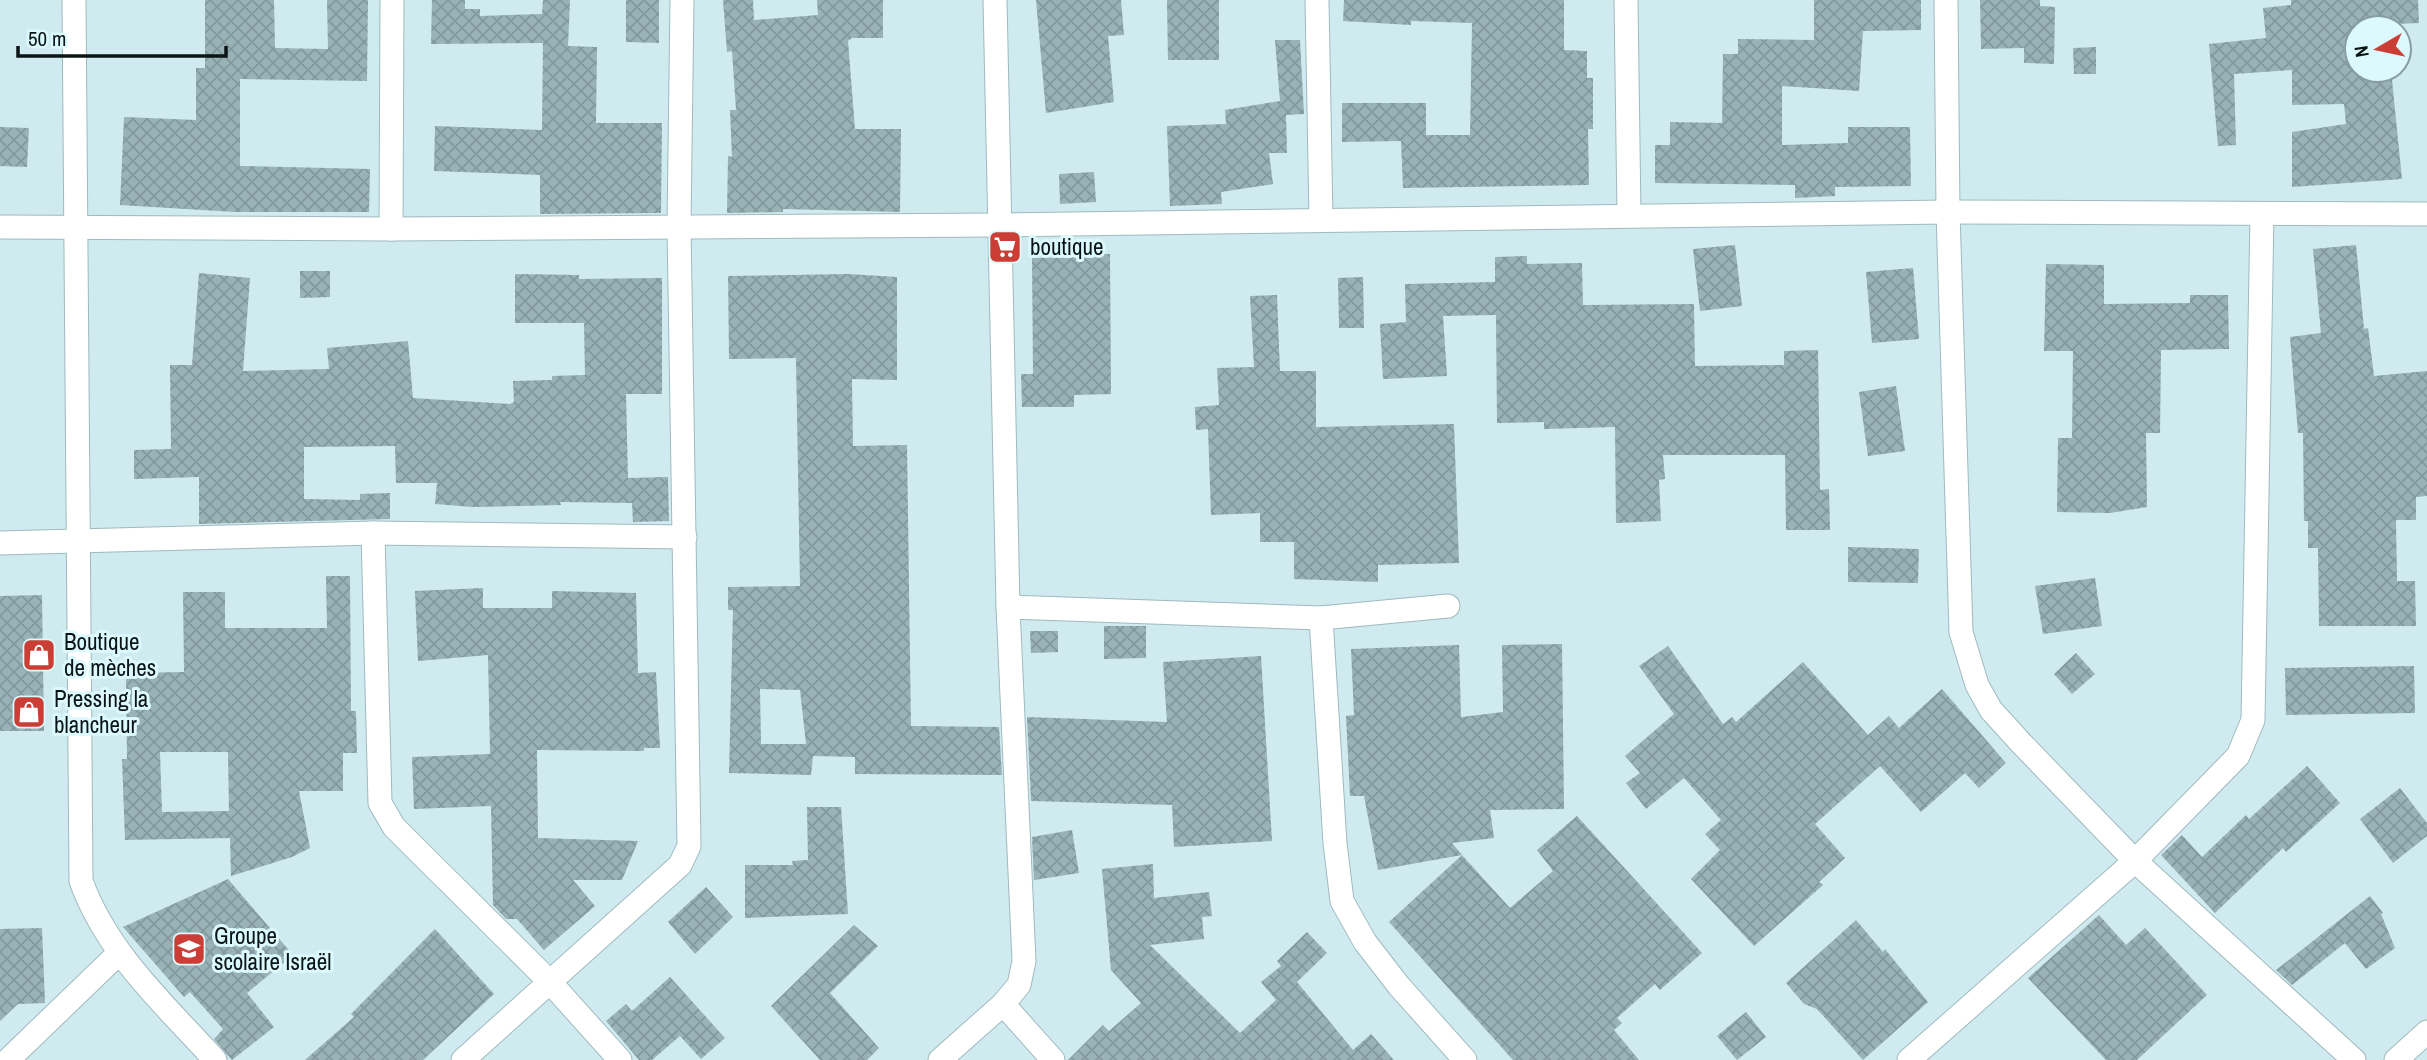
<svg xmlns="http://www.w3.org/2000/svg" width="2427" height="1060" font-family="'Archivo Narrow',sans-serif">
<defs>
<pattern id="building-cross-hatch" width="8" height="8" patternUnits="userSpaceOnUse" patternTransform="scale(1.75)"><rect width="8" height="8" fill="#98b2b6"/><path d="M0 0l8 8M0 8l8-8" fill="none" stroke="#82989c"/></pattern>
</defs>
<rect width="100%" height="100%" fill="#cfebef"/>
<!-- building -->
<g fill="url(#building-cross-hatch)" fill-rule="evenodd">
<polygon points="205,0 274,0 275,48 328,49 327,0 368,0 367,81 240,79 240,166 370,169 369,212 235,212 120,205 124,117 196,120 196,68 205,68"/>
<polygon points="432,0 465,0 465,9 480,9 480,16 542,14 543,0 570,0 568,46 597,47 596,123 662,123 661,213 540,214 540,175 434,171 435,126 542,130 543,43 431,44"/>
<polygon points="626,0 659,0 659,43 626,42"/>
<polygon points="723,0 753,0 754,20 818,15 817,0 883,0 883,38 852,38 848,41 855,129 901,129 900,212 783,209 783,212 727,213 728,156 732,157 730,110 736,110 732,51 727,52"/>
<polygon points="1036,0 1121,0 1124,35 1108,36 1114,102 1046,113"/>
<polygon points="1167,0 1219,0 1219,60 1168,60"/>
<polygon points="1344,0 1564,0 1564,50 1587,51 1587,78 1593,78 1593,129 1588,129 1589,185 1403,188 1401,141 1342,142 1342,103 1426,103 1426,135 1470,135 1472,23 1411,21 1411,25 1343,21"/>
<polygon points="1814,0 1921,0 1921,30 1863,31 1859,91 1782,86 1782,145 1848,143 1848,127 1910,127 1911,186 1835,187 1835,196 1795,198 1795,185 1655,183 1655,145 1670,145 1670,122 1722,123 1723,54 1738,54 1738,39 1814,40"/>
<polygon points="1980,0 2040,0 2040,6 2055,7 2054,64 2024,63 2024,48 1981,49"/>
<polygon points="2291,0 2418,0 2419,23 2395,24 2395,28 2357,28 2357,70 2391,70 2402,179 2292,187 2292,132 2346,124 2344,104 2292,105 2292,70 2234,74 2236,145 2218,146 2209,44 2266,38 2263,8 2291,5"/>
<polygon points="1275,40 1300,40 1304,114 1286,115 1287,153 1269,153 1273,184 1221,192 1222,204 1170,206 1167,126 1226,124 1225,110 1280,101"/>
<polygon points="2096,47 2096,74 2074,74 2073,48"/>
<polygon points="0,127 29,128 27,167 0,166"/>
<polygon points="1094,172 1096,202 1060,204 1059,174"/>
<polygon points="1735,245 1742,306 1700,311 1693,249"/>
<polygon points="2356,245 2364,329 2368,328 2374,376 2427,371 2427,496 2416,497 2416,520 2396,520 2397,581 2415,581 2416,626 2319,626 2318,548 2308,548 2308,521 2304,521 2303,433 2298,433 2290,337 2321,333 2313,249"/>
<polygon points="1080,254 1110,254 1111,394 1074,395 1074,407 1022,407 1021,374 1033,374 1032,258 1080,257"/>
<polygon points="1527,256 1527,264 1582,263 1583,305 1694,304 1695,366 1784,365 1784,351 1818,350 1820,490 1829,489 1830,530 1786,530 1785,455 1663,455 1665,479 1659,480 1661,521 1616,523 1615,427 1544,429 1544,422 1497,423 1496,315 1443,316 1447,376 1383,379 1380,324 1406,322 1405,284 1495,282 1495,257"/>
<polygon points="2046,264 2104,265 2104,304 2190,303 2190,295 2228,295 2229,349 2161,350 2160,433 2146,433 2147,507 2110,513 2057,512 2058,438 2072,438 2073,351 2044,351"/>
<polygon points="1913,268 1919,339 1872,343 1866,272"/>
<polygon points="300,271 330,271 330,297 300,298"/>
<polygon points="199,273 250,278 243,371 329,369 327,348 408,341 413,398 510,404 514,402 513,381 552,380 552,376 585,375 584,323 515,323 515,274 579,275 579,279 662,278 662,394 626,394 628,478 668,477 669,521 633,522 632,503 560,502 561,505 473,507 435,504 437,483 396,483 395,446 304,447 304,499 360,500 360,494 390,493 390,519 199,524 199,477 134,479 134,450 171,449 170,365 192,365"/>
<path d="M848 274 897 277V380L852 379 853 446 907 445 911 726 999 727 1002 775 855 774V757L813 756 811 775 729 773 733 610H728V587L800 586 796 358 729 359 728 276ZM760 689 800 690 806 744H761Z"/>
<polygon points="1363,277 1364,328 1339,328 1338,278"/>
<polygon points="1277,295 1280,371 1316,371 1316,427 1454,424 1459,563 1378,565 1378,582 1294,579 1294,542 1260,542 1260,513 1211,515 1208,429 1196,430 1195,407 1219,405 1217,368 1254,367 1250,296"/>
<polygon points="1896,386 1905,451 1868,456 1859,392"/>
<polygon points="1848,547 1919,549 1918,583 1848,582"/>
<path d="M326 576H350L351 711H356L357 753H343V791H299L310 848 292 857 231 876 230 838 125 840 122 759H127L126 673 184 672 183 592H225V628H327ZM160 752H228L229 811 162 812Z"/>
<polygon points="2095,578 2102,626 2043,634 2035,586"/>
<polygon points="483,588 483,608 552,608 552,591 636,593 638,673 656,672 660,748 644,748 644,751 537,750 538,838 638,841 622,880 573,880 595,906 544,950 517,919 506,919 493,905 491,806 414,809 412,757 490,754 488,655 418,661 415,591"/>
<polygon points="42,595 44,731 0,731 0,596"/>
<polygon points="1104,626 1146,626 1146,658 1104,659"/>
<polygon points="1030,631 1058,631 1058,652 1031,653"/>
<polygon points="1562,644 1564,809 1490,810 1494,838 1452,843 1462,855 1378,870 1364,796 1350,796 1346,716 1354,715 1351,649 1459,645 1461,717 1503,712 1502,645"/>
<polygon points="1668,646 1723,724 1732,717 1736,722 1803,662 1868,735 1889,716 1899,728 1942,689 2006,763 1979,788 1965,773 1921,812 1880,766 1815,824 1845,858 1819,882 1823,885 1754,946 1691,879 1720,850 1705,834 1721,820 1684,778 1646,809 1626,783 1640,773 1625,756 1674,714 1639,666"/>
<polygon points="2076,653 2095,674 2072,694 2054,674"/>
<polygon points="1261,656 1272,841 1174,847 1172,805 1031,801 1027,717 1167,722 1163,662"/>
<polygon points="2414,666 2415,713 2286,715 2285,668"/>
<polygon points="2307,766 2340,803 2286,852 2283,848 2215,913 2161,855 2182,835 2202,857 2246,815 2249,819"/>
<polygon points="2400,788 2427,823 2427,836 2393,863 2360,819"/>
<polygon points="807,807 841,807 848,914 745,918 745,865 793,865 792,861 808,860"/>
<polygon points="1577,816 1702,953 1660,990 1655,984 1617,1018 1622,1023 1614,1030 1639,1060 1513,1060 1389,922 1462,855 1510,908 1553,871 1537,850"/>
<polygon points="1072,830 1079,873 1034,880 1032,837"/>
<polygon points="1153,864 1154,898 1209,892 1212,916 1202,917 1204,939 1150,945 1240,1033 1276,1000 1261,982 1281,966 1277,961 1307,932 1327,953 1297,982 1353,1050 1371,1034 1394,1060 1068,1060 1103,1025 1109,1031 1141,1003 1111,970 1102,869"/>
<polygon points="228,879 293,955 247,993 274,1027 232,1060 214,1039 223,1029 190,992 184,997 123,927"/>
<polygon points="706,887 733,917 695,954 668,922"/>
<polygon points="2370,896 2383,913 2381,914 2395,948 2366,969 2345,943 2292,985 2276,970"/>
<polygon points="2099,915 2126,945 2145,928 2207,995 2137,1060 2106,1060 2028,978"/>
<polygon points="1856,920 1883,952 1885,949 1928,1002 1863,1060 1817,1009 1804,1004 1786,983"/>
<polygon points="854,925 878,946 830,993 879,1048 867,1060 820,1060 771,1006"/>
<polygon points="42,928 45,1003 18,1004 0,1021 0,929"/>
<polygon points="435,929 494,994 423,1060 305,1060 354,1017 351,1014"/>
<polygon points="670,977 725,1038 701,1059 680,1036 652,1060 639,1060 606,1021 626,1004 632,1011"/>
<polygon points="1746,1012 1766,1037 1737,1060 1717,1036"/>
</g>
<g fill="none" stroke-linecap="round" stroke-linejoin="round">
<defs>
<g id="street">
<path d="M74 0 81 881C107 953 165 1005 215 1060"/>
<polyline points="1317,0 1321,220"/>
<polyline points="1626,0 1629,215"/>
<polyline points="1946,0 1948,212 1961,632 1977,685 1991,710 2021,743 2135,861 2354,1060"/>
<polyline points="0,227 391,229 999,225 1948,212 2427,214"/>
<polyline points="391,229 392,0"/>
<polyline points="373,533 380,803 394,827 549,981 620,1060"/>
<polyline points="0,543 373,533 685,537"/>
<polyline points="1008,607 1321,618 1448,606"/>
<polyline points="1321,618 1335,843 1342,901 1365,942 1399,986 1465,1060"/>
<polyline points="1003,1004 1053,1060"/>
<polyline points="8,1060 119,953"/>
<polyline points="463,1060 680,865 689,846 679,226 682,0"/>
<polyline points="940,1060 1003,1004 1019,985 1024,961 1008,607 995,0"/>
<polyline points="1909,1060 2135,861 2238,756 2253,720 2262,214"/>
<polyline points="2396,1060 2427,1032"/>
</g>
</defs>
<!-- street casing -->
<use href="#street" stroke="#9fbabe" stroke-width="25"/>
<!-- street -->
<use href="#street" stroke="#fff" stroke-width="23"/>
</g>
<!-- icons -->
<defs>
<symbol id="supermarket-square" viewBox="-11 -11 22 22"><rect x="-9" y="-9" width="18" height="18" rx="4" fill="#cb3e35" stroke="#dcf9fd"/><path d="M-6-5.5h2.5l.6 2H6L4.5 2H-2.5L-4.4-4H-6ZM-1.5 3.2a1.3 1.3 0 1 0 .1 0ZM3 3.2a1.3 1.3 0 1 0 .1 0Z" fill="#fff"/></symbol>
<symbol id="shop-square" viewBox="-11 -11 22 22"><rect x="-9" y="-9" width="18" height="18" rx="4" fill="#cb3e35" stroke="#dcf9fd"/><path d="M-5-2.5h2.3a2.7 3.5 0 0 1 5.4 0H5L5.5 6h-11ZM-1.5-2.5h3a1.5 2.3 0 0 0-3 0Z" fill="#fff"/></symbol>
<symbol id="school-square" viewBox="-11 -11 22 22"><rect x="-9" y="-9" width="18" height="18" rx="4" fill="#cb3e35" stroke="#dcf9fd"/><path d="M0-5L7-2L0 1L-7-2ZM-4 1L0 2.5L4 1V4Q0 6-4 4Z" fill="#fff"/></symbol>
</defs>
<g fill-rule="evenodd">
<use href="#supermarket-square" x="986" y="228" width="38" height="38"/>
<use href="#shop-square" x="20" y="636" width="38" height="38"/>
<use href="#shop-square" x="10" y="693" width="38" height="38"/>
<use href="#school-square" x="170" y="930" width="38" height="38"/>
</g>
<g text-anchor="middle" stroke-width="6" stroke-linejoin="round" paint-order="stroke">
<!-- poi labels -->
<g font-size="23" fill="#0b1516" stroke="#dcf9fd" text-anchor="start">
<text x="1030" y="255">boutique</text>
<text x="64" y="650">Boutique<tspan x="64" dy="26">de mèches</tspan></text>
<text x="54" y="707">Pressing la<tspan x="54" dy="26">blancheur</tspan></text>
<text x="214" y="944">Groupe<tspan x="214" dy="26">scolaire Israël</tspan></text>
</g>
</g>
<!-- north arrow -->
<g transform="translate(2378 49) rotate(261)"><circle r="33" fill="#dcf9fd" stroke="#889ea1" stroke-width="2"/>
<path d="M0-5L12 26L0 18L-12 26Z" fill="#cb3e35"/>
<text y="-10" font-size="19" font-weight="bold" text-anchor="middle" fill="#0b1516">N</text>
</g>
<!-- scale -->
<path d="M18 46v10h208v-10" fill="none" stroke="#0b1516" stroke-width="3.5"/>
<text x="28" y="46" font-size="21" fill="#0b1516" stroke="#dcf9fd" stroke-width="5" paint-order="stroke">50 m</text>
</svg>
